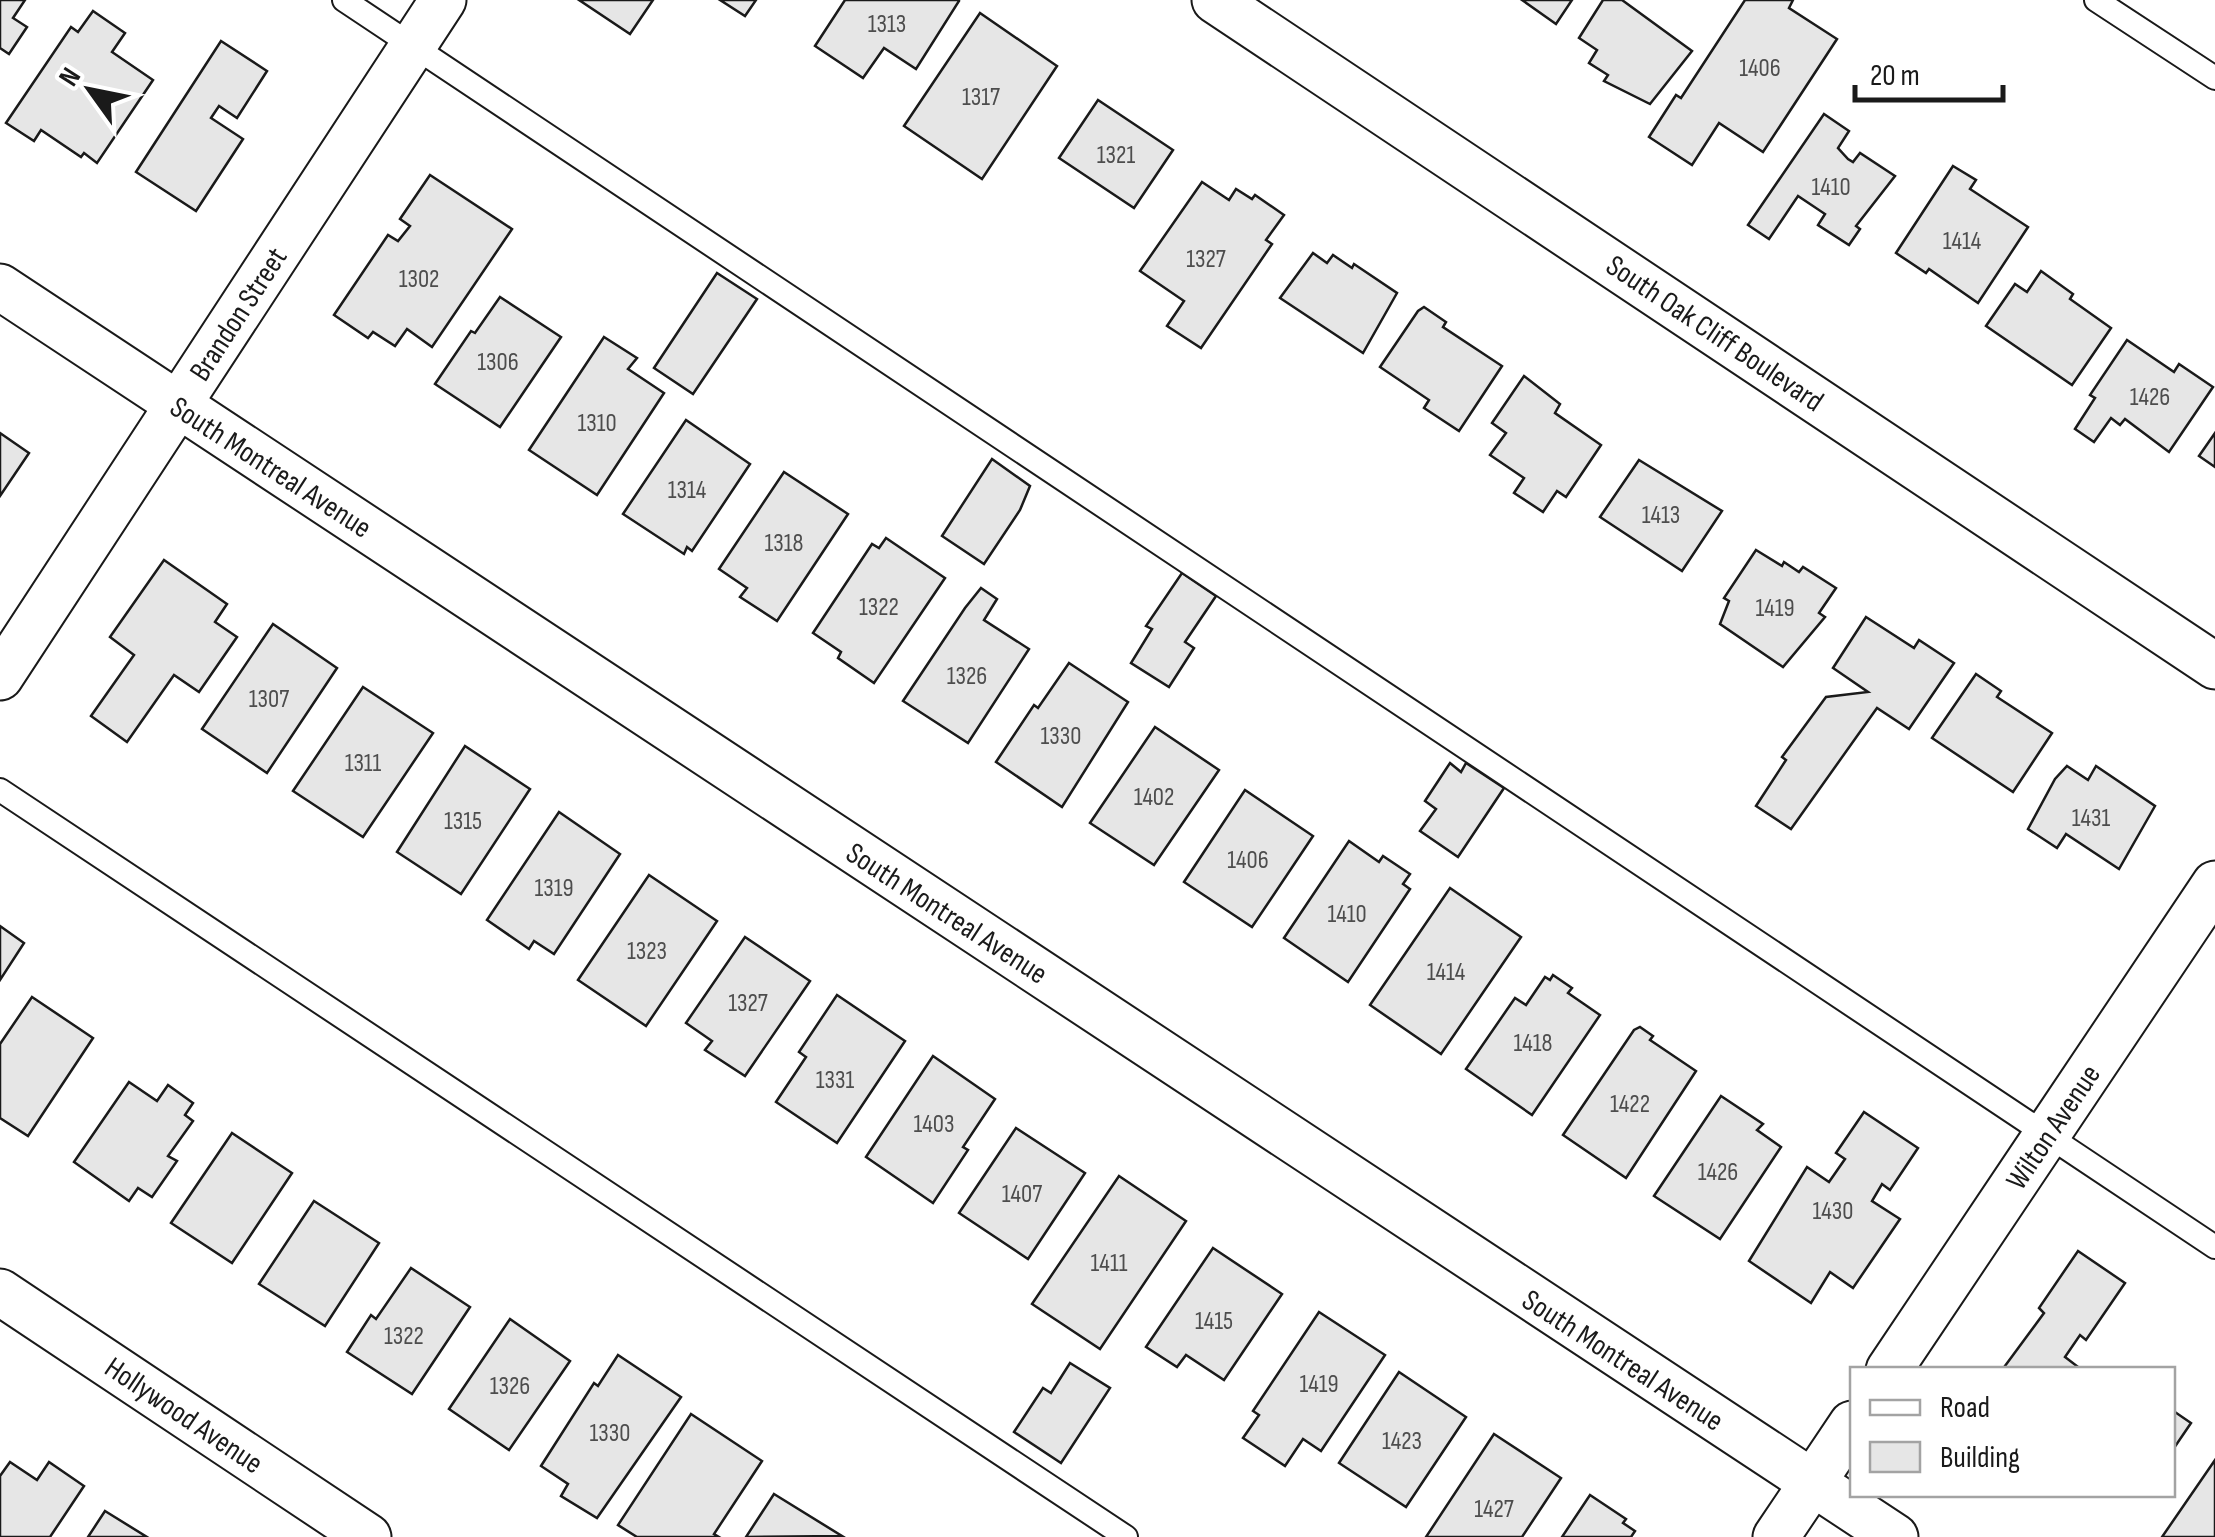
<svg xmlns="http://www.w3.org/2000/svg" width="2215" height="1537" font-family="'Sofia Sans Condensed',sans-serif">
<rect width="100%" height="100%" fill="#fff"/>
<!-- building -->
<g fill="#e6e6e6" stroke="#1a1a1a" stroke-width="2.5">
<polygon points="0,0 25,0 13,18 27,27 9,54 0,48"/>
<polygon points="579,0 653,0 630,34"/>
<polygon points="720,0 756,0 745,16"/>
<polygon points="845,0 958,0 959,1 916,69 884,48 863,78 815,46"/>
<polygon points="1522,0 1572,0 1556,24"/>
<polygon points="1603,0 1622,0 1692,51 1650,104 1604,81 1608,75 1589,63 1597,50 1579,38"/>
<polygon points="1745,0 1793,0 1789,8 1837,39 1763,152 1719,123 1692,165 1649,137 1676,95 1681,98"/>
<polygon points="93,11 125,33 112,52 153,80 97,163 84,153 81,157 41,130 34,141 6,123 71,27 78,32"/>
<polygon points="980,13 1057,66 982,179 904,126"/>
<polygon points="221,41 267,71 237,118 219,106 211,118 243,139 196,211 136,172"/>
<polygon points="1098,100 1173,150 1134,208 1059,158"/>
<polygon points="1824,114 1849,131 1838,148 1848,159 1853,162 1860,153 1895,176 1856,226 1860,229 1849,245 1818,225 1825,214 1798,196 1769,239 1748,225"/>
<polygon points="1953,166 1976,180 1970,189 2028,227 1978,303 1929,269 1926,273 1896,253"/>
<polygon points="430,175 512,229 432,347 407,329 395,346 373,332 368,338 334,315 388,235 398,241 410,226 400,219"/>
<polygon points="1202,182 1229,200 1236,189 1252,199 1255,195 1284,215 1266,240 1272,244 1201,348 1167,326 1184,301 1140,271"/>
<polygon points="1313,253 1327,263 1333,255 1352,268 1354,264 1397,293 1363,353 1280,298"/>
<polygon points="2041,271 2073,294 2070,299 2111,328 2072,385 1986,326 2015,284 2027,292"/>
<polygon points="717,273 757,299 693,394 654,368"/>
<polygon points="500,297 561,337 500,427 435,384 471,331 475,333"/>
<polygon points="1424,307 1446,322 1443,327 1502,366 1459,431 1424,408 1429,400 1380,367 1418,311"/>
<polygon points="604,337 637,358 628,369 664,393 597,495 529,450"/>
<polygon points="2127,340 2174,372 2179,364 2213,387 2169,452 2125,419 2120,425 2111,418 2094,442 2075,429 2095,398 2090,395"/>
<polygon points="1524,376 1560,404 1555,413 1601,445 1566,497 1557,491 1543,512 1514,493 1524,478 1490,455 1506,433 1492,423"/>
<polygon points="686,420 750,464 692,551 687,547 684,554 623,514"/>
<polygon points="0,433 29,453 0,496"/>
<polygon points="2215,433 2215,467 2199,456"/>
<polygon points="992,459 1030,486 1020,510 984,564 942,536"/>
<polygon points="1639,460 1722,511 1682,571 1600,517"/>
<polygon points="784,472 848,514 777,621 740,597 747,588 719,569"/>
<polygon points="886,538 945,578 874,683 838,658 841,652 813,633 872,544 879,548"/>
<polygon points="1756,550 1782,566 1784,562 1799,572 1803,567 1836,588 1819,613 1825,617 1783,667 1720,624 1729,601 1724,598"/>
<polygon points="164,560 227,604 215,622 237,637 199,692 174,675 127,742 91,716 134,655 110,637"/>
<polygon points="1182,573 1216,596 1185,642 1194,648 1169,687 1131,663 1152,629 1146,626"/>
<polygon points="981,588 997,599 984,620 1029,649 968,743 903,701 965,608"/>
<polygon points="1866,617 1914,648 1919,640 1954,663 1909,729 1877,708 1791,829 1756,806 1786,760 1782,757 1826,697 1868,692 1833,668"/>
<polygon points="273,624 337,668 267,773 202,729"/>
<polygon points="1069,663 1128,702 1062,807 996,762 1034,705 1038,708"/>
<polygon points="1976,674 2001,691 1997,697 2052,733 2013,792 1932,738"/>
<polygon points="363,687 433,733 363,837 293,791"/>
<polygon points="1155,727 1219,770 1154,865 1090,823"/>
<polygon points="465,746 530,789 461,894 397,852"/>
<polygon points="1450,763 1461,772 1466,763 1504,788 1458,857 1420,831 1436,809 1425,801"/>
<polygon points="2067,766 2088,780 2096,766 2155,806 2119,869 2066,834 2057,848 2028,829 2055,779"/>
<polygon points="1245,790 1313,836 1252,927 1184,882"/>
<polygon points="559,812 620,854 554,954 534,941 529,949 487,920"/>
<polygon points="1349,841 1379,862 1383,856 1410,874 1403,884 1410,889 1348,982 1284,938"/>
<polygon points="649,875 717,921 646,1026 578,980"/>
<polygon points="1450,888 1521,937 1441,1054 1370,1005"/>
<polygon points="0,926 24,943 0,980"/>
<polygon points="745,937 810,981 745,1076 705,1050 712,1041 686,1023"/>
<polygon points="1553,975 1572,988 1568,993 1600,1015 1532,1115 1466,1069 1515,998 1526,1005 1545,977 1550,980"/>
<polygon points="837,995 905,1041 837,1143 776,1102 806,1057 799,1052"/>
<polygon points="32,997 93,1038 28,1136 0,1118 0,1044"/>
<polygon points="1640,1027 1653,1036 1650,1040 1696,1071 1626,1178 1563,1135 1634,1030"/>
<polygon points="933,1056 995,1099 963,1147 968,1150 933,1203 866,1157"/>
<polygon points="129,1082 157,1101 168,1085 193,1103 185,1115 193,1121 168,1156 177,1161 152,1197 138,1188 129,1201 74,1162"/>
<polygon points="1721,1096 1763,1124 1757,1130 1781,1147 1720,1239 1654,1196"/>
<polygon points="1864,1112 1918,1148 1890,1190 1882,1184 1872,1201 1900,1219 1853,1288 1830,1272 1811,1303 1749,1261 1807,1167 1829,1182 1845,1159 1836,1153"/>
<polygon points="1016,1128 1085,1173 1028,1259 959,1213"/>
<polygon points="232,1133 292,1173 232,1263 171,1223"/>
<polygon points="1119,1176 1186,1221 1100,1349 1032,1304"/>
<polygon points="314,1201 379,1243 325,1326 259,1284"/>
<polygon points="1213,1248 1282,1294 1224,1380 1186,1355 1177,1367 1146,1347"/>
<polygon points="2078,1251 2125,1283 2086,1340 2080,1335 2065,1357 2082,1370 2002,1370 2044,1313 2039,1308"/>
<polygon points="411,1268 470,1307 412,1394 347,1352 371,1315 376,1319"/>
<polygon points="1319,1312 1385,1355 1321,1451 1303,1439 1285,1466 1243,1438 1259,1415 1253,1411"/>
<polygon points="510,1319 570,1361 509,1450 449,1409"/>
<polygon points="618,1355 681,1397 597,1518 561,1496 568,1484 541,1466 594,1383 598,1386"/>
<polygon points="1070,1363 1110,1388 1061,1463 1014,1432 1043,1388 1051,1393"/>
<polygon points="1399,1372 1466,1417 1406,1507 1339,1463"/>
<polygon points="2172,1410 2191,1423 2172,1451"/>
<polygon points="691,1414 762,1461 714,1534 719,1537 637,1537 618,1525"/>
<polygon points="1494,1434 1561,1478 1522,1537 1426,1537"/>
<polygon points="2215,1460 2215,1537 2162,1537"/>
<polygon points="10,1462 37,1480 49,1462 84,1486 50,1537 0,1537 0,1476"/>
<polygon points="774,1494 842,1536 746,1537"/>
<polygon points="1590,1495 1626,1519 1623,1523 1635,1531 1631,1537 1562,1537"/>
<polygon points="105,1511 147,1537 88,1537"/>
</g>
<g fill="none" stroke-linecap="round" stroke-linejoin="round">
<defs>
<g id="lane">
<polyline points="344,0 2215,1247"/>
<polyline points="2096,0 2215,78"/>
<polyline points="0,790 1126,1537"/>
</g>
<g id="street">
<polyline points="1215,0 2215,666"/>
<polyline points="0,287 1895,1537"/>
<polyline points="0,677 443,0"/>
<polyline points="0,1292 368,1537"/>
<polyline points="1889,1370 2215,884"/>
<polyline points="1776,1537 1852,1424"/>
</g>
</defs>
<!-- lane casing -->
<use href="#lane" stroke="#1a1a1a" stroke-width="26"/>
<!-- street casing -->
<use href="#street" stroke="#1a1a1a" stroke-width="49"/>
<!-- lane -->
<use href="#lane" stroke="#fff" stroke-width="22"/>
<!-- street -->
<use href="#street" stroke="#fff" stroke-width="45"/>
</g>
<g text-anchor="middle" stroke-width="8" stroke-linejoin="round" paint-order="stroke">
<!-- number labels -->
<g font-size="25" fill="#4d4d4d">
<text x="887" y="32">1313</text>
<text x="1760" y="76">1406</text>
<text x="981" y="105">1317</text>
<text x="1116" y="163">1321</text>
<text x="1831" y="195">1410</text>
<text x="1962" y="249">1414</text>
<text x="1206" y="267">1327</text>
<text x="419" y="287">1302</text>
<text x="498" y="370">1306</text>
<text x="2150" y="405">1426</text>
<text x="597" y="431">1310</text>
<text x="687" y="498">1314</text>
<text x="1661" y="523">1413</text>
<text x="784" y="551">1318</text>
<text x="879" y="615">1322</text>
<text x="1775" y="616">1419</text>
<text x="967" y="684">1326</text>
<text x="269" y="707">1307</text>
<text x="1061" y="744">1330</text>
<text x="363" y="771">1311</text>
<text x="1154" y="805">1402</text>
<text x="2091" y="826">1431</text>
<text x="463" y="829">1315</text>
<text x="1248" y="868">1406</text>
<text x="554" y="896">1319</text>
<text x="1347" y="922">1410</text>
<text x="647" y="959">1323</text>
<text x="1446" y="980">1414</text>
<text x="748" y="1011">1327</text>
<text x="1533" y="1051">1418</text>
<text x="835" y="1088">1331</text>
<text x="1630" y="1112">1422</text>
<text x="934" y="1132">1403</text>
<text x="1718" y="1180">1426</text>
<text x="1022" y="1202">1407</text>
<text x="1833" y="1219">1430</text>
<text x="1109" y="1271">1411</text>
<text x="1214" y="1329">1415</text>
<text x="404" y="1344">1322</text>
<text x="1319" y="1392">1419</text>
<text x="510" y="1394">1326</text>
<text x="610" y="1441">1330</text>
<text x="1402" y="1449">1423</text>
<text x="1494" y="1517">1427</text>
</g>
<!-- street labels -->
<g font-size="30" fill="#1a1a1a" stroke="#fff">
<text transform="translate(238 314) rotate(-57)" y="10">Brandon Street</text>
<text transform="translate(1715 333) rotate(34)" y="10">South Oak Cliff Boulevard</text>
<text transform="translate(271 467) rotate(33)" y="10">South Montreal Avenue</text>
<text transform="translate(947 913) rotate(33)" y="10">South Montreal Avenue</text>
<text transform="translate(2053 1127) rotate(-56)" y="10">Wilton Avenue</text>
<text transform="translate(1623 1360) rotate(33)" y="10">South Montreal Avenue</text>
<text transform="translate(184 1415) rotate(34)" y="10">Hollywood Avenue</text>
</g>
</g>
<!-- legend -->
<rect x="1850" y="1367" width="325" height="130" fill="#ffffff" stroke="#a3a3a3" stroke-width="2.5"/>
<rect x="1870" y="1400" width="50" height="15" fill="#ffffff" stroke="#a3a3a3" stroke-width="2.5"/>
<text x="1940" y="1417" font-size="30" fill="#1a1a1a">Road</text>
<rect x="1870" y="1442" width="50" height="30" fill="#e6e6e6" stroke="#a3a3a3" stroke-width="2.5"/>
<text x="1940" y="1467" font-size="30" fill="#1a1a1a">Building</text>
<!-- north arrow -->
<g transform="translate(90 90) rotate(303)" stroke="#ffffff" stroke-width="8" paint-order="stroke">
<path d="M0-8L18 38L0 25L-18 38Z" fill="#1a1a1a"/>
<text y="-15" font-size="28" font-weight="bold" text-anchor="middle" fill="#1a1a1a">N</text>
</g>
<!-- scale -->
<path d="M1855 85v15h148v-15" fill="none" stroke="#1a1a1a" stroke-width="5"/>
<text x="1870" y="85" font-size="30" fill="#1a1a1a" stroke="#ffffff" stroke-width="8" paint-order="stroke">20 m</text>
</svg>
